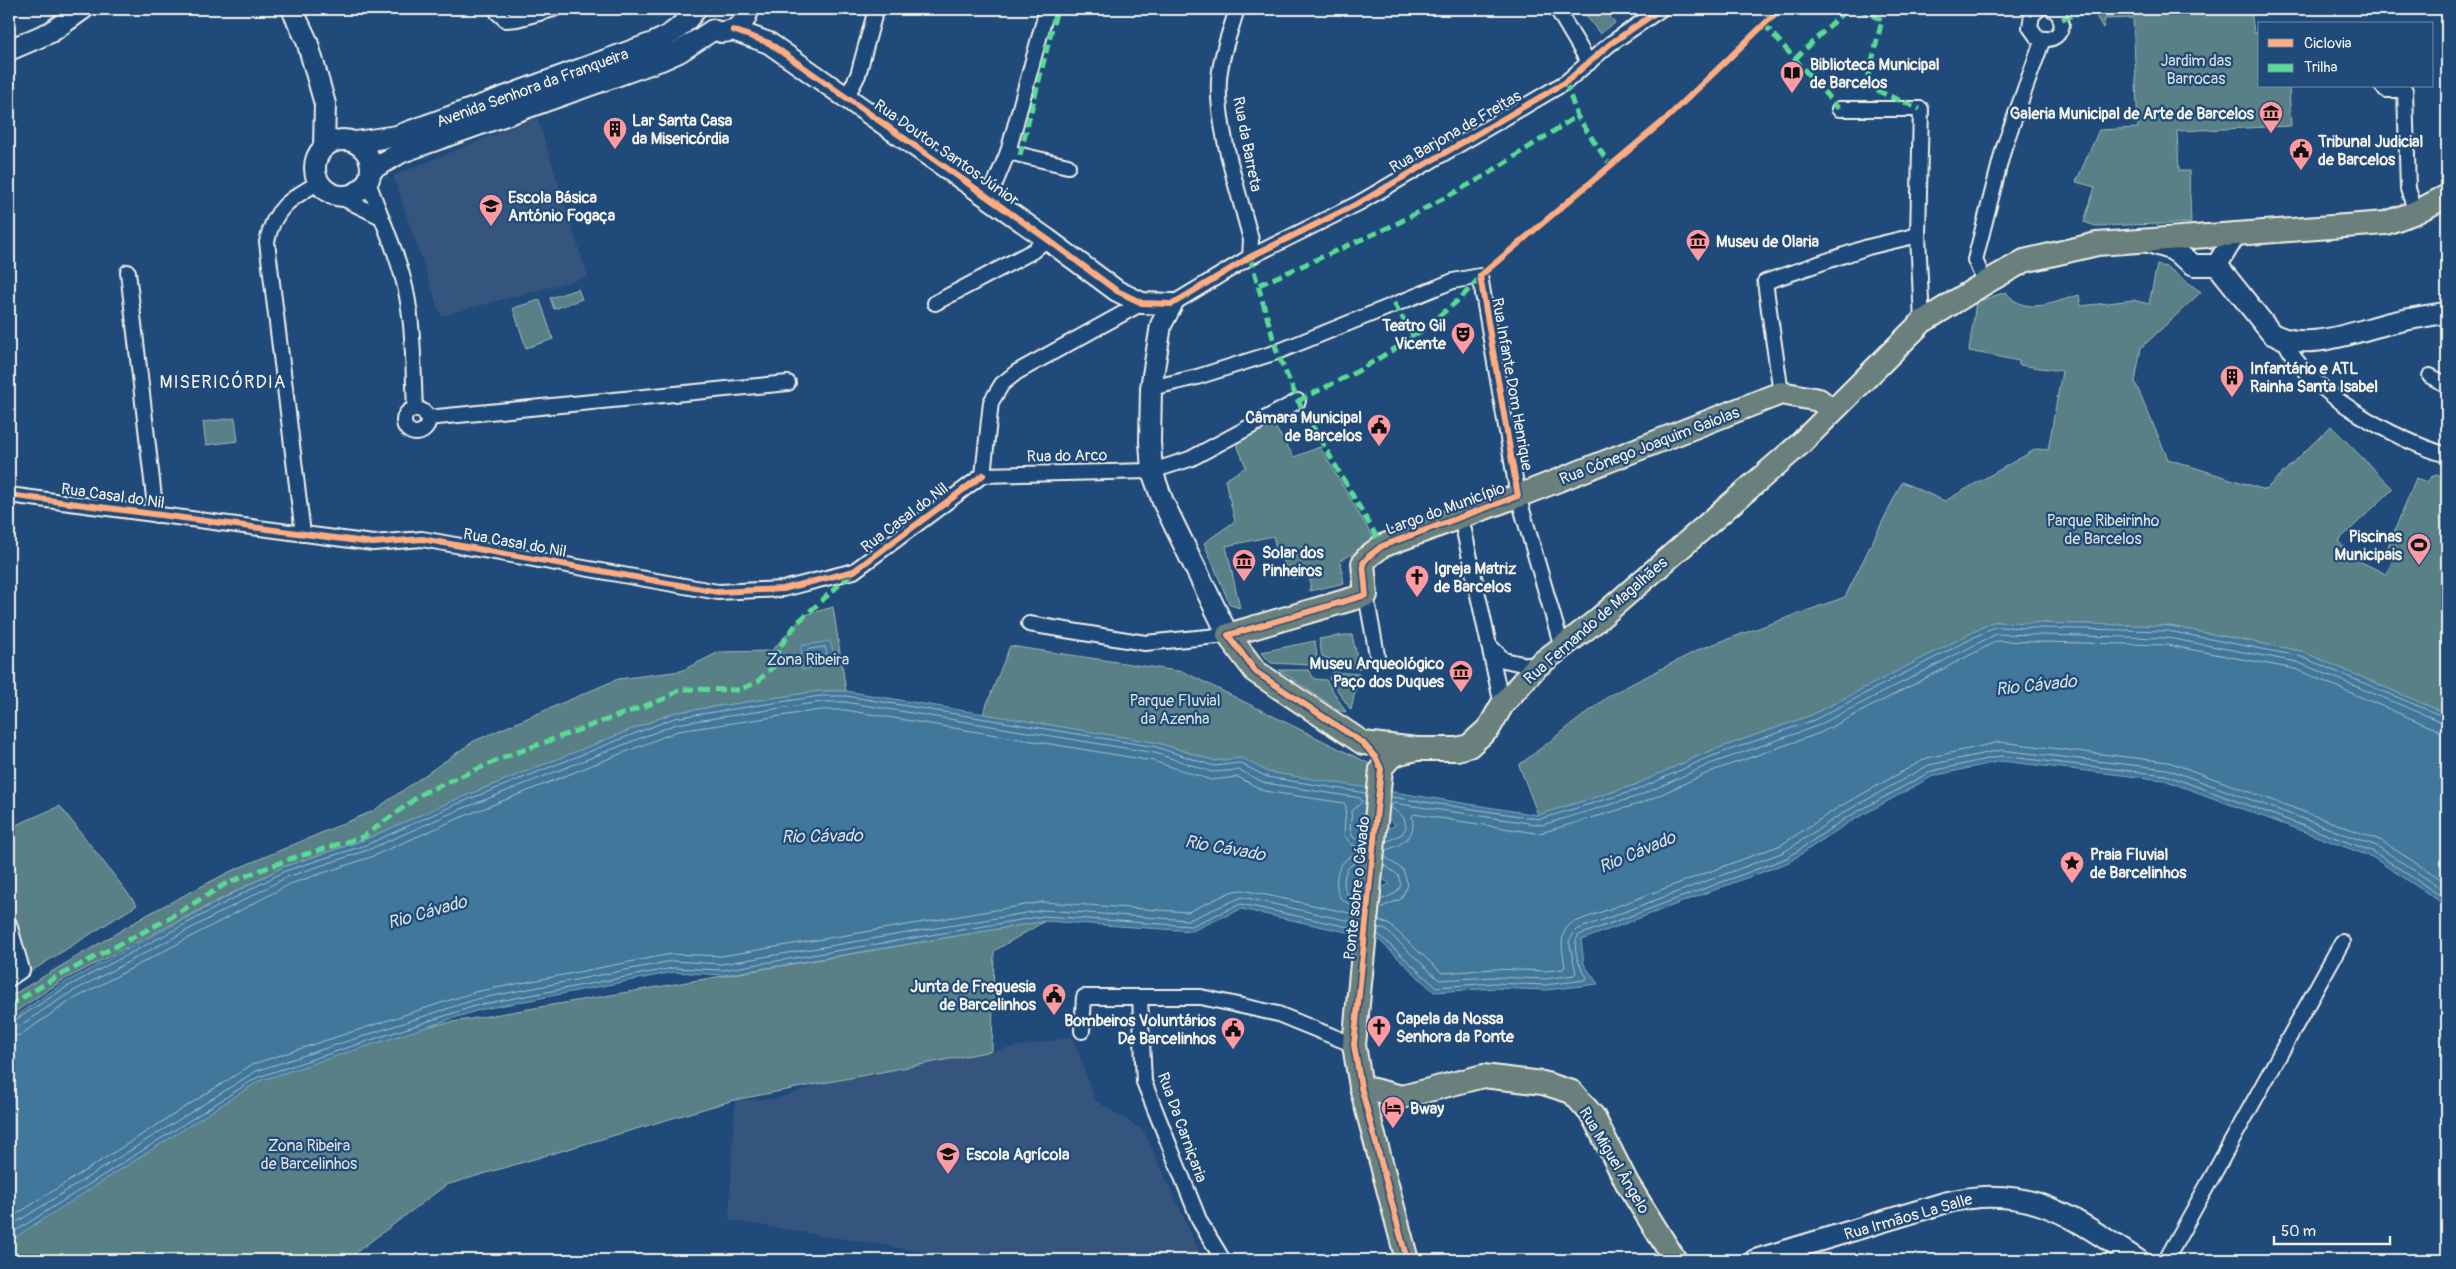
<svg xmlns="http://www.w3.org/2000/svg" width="2456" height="1269" font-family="Pangolin,sans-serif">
<rect width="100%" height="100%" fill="#1f4a7a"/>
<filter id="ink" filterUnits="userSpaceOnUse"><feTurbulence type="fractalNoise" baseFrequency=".02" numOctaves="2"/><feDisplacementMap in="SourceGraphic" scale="10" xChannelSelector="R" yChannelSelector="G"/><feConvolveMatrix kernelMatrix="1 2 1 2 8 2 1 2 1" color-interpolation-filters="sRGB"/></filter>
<g filter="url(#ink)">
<!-- built -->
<g fill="#34547e">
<polygon points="537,117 588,277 441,316 393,176"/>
<polygon points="1073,1037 1095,1100 1144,1131 1203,1260 929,1260 929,1253 729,1220 735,1100 775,1099 849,1076"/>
</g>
<!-- green -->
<g fill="#598086" stroke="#a6b8b7">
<polygon points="1581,9 1604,9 1615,23 1600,34"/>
<polygon points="2092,9 2251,10 2254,33 2260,32 2260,86 2289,86 2291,126 2177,131 2179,171 2189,171 2191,223 2096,226 2084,222 2095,187 2076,182 2099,130 2138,128 2133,18 2105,19 2103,28"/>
<path d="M2157 265 2167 267 2201 292 2141 348 2135 382 2168 459 2265 490 2331 426 2393 489 2338 541 2353 558 2386 574 2396 553 2387 549 2416 478 2427 482 2431 477 2437 475 2445 480 2447 490V714L2301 651 2169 626 1993 622 1812 715 1705 753 1635 785 1538 815 1519 765 1610 695 1700 649 1845 597 1902 482 1945 501 2036 449 2048 450 2062 371 2019 365V361L1969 351 1976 302 2006 292C2024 317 2054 302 2079 295L2081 306 2133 300 2149 304Z"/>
<polygon points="578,289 582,299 554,309 550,298"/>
<polygon points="540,300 553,339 526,348 513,308"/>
<polygon points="235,418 238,441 206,445 203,422"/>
<polygon points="1272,422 1294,457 1320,447 1375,541 1340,561 1344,583 1310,591 1310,577 1291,578 1290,567 1285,567 1282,554 1277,554 1273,536 1226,546 1240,608 1230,605 1204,543 1235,521 1225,480 1246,467 1236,442"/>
<polygon points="833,607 846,691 820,691 673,713 450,802 364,840 283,867 60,982 9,1016 9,997 152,912 229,872 373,811 474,741 618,679 681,671 719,652 771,651 805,615"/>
<polygon points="1345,635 1352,635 1360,669 1334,667 1329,659 1322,656 1319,639"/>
<polygon points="1315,641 1317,657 1309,665 1271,663 1261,652"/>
<polygon points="1010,646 1184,672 1370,764 1372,789 1267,772 1242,758 1215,761 1158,743 983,714"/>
<polygon points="1279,670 1309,670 1314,679 1326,680 1346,712 1338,710"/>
<polygon points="1333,672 1359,674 1351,710 1329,678"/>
<polygon points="60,806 137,905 9,985 9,828"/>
<polygon points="1045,921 994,951 992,1051 734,1100 446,1185 346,1260 9,1260 9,1240 241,1058"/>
</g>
<!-- water -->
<g fill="#40779b" stroke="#88a8ba" fill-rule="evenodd">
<path d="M1993 622 2169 626 2301 651 2447 714V906L2372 857 2164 780 2001 761 1933 776 1848 823 1789 862 1581 940 1584 964 1598 984 1546 990 1495 988 1434 992 1378 939 1241 909 1192 931 1045 921 723 975 674 972 479 1010 259 1081 9 1241V1020L62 984 283 867 364 840 450 802 673 713 820 691H846L1158 743 1215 761 1242 758 1268 772 1538 815 1635 785 1705 753 1812 715ZM1363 814 1383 816 1396 825 1382 831 1362 829ZM1357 873 1378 875 1390 884 1376 890 1356 888Z"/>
<polygon points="830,641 836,661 802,670 801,646"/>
</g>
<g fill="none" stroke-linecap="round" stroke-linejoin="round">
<!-- shore -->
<g stroke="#acc0c9" stroke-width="1">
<polygon points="825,647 828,658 807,662 807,650"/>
<polyline points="1391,797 1540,819 1637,790 1707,758 1814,720 1994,627 2168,631 2299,656 2447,718"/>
<polyline points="1386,842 1402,834 1406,827 1404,818 1391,807 1393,803 1542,825 1639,796 1710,764 1817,726 1996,634 2168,638 2297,662 2447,724"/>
<path d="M1386 850C1402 845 1417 836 1412 817L1414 814 1535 833 1544 832 1642 803 1712 771 1820 733 1997 641 2167 645 2295 669 2438 730 2447 732"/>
<path d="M1356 899 1347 894C1341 883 1344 863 1359 862"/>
<polyline points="1381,900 1396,893 1401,885 1398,875 1384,865"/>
<path d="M1355 907 1341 899C1331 882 1338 855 1360 854"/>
<polyline points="1380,908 1401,899 1408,885 1403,870 1385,857"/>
<path d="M1379 920 1390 925 1442 973 1494 969 1545 971 1563 969 1565 967C1563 951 1557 934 1572 923L1781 845 1839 807 1927 758 2000 742 2169 762 2380 840 2447 883"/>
<polyline points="1378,927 1386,930 1439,980 1494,977 1545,979 1574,975 1576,973 1569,941 1576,930 1784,852 1843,813 1929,765 2001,750 2167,769 2377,846 2447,892"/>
<path d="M1377 933 1436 987 1494 983 1545 985 1585 980 1587 977C1580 968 1570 946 1579 935L1787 858 1846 818 1932 771 2001 756 2166 775 2374 852 2447 900"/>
<polyline points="9,1024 65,988 285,871 366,845 452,806 674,718 820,696 846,696 1156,747 1214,766 1240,763 1267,777 1366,793"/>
<polyline points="9,1030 16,1028 68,994 287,877 368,850 454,812 676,724 821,702 845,702 1155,753 1212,772 1239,770 1265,783 1360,798 1362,802 1352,811 1350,829 1353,837 1361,841"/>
<polyline points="9,1037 20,1035 72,1000 290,884 371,857 457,819 678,731 821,710 845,710 1153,761 1211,780 1238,777 1264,791 1344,803 1346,806 1344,835 1351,844 1361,848"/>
<polyline points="9,1219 253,1064 475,992 671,954 722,956 1043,902 1188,912 1233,891 1243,890 1354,914"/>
<polyline points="9,1227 256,1071 477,999 672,961 722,964 1044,910 1189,920 1242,897 1354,922"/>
<polyline points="9,1235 258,1077 478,1005 673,968 723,970 1044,916 1191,926 1241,904 1353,928"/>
</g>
<defs>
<g id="street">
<polyline points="497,9 498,13 506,20 517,19 554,9"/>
<path d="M1237 9C1230 32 1221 55 1219 79 1216 128 1239 192 1251 240L1250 257"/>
<polyline points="1557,9 1589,63"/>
<path d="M2039 9 2032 15 2030 27 2037 37C2049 42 2059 38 2062 25L2059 14 2052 9"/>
<polyline points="2382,86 2386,90 2405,90 2408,189 2416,212"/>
<polyline points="846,98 858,75 876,9"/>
<polyline points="1839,109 1921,109 1918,235 1922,322"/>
<polyline points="1008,152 1068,166"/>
<path d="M368 182C381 218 398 254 406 291 414 329 413 370 415 409"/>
<polyline points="338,196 381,217"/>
<polyline points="989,198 1008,152 1047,9"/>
<polyline points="128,272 156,515"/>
<polyline points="1985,283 1975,260 2004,147 2043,39"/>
<polyline points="935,303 1033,251 1047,239"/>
<polyline points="1172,304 1250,257 1359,203 1566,82 1610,44 1661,9"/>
<path d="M2285 341C2307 392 2395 440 2447 455"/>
<polyline points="2430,376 2447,385"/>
<polyline points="1151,388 1197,377 1277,352 1453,281 1480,276 1518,496 1562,647"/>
<polyline points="1781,393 1765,282 1868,247 1918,235"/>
<circle cx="416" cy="421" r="12"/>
<polyline points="427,418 788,383"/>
<polyline points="983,475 1152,471 1190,459 1298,401"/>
<polyline points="983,475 991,402 1002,384 1017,372 1142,303"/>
<polyline points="9,495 373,543 422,539 718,592 783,589 854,571 983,475"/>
<polyline points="1461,517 1502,705"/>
<path d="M303 534 267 242C273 209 291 198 318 183"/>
<polyline points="1366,595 1377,655"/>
<polyline points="1029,624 1145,643 1228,635"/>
<polyline points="1489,645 1504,660 1536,667"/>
<polyline points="9,924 22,970 9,979"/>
<polyline points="1140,998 1144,1082 1200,1222 1223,1260"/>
<polyline points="1082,1031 1084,997 1201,997 1278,1014 1354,1045"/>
<polyline points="2166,1260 2342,942"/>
</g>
<g id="secondary">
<polyline points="292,9 307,41 325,104 324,146"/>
<polyline points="733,30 769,43 1047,239 1117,291 1142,303 1172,304 1161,325 1151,388 1150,442 1152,471 1163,502 1228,635"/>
<path d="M721 32C736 32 746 23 748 9"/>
<polyline points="9,50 51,32 83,9"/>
<circle cx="343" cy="168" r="28"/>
<path d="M356 142 397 136 653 43C672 35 684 25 696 9"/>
<polyline points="372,169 402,152 661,60 679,52 713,30"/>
<polyline points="2145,241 2171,249 2194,265 2217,265"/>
<path d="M2217 265 2272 334C2308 352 2353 332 2390 323 2409 319 2428 315 2447 313"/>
<polyline points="2217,265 2236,233"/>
<path d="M1755 1260 1944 1203C2028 1182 2071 1216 2138 1260"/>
</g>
<g id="primary">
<polyline points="1832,411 1819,400 1781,393 1531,491 1382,546 1369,556 1363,563 1366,595 1228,635 1256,672 1363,743 1417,749 1457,749 1469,746 1489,728 1502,705 1536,667 1595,622 1800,444 1922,322 1985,283 2024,261 2097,244 2386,223 2416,212 2447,196"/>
<polyline points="1361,1087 1402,1097 1483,1076 1543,1083 1572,1092 1593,1116 1627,1183 1675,1260"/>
<path d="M1407 1260 1361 1087 1354 1045 1381 769C1390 755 1397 753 1413 750"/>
</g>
</defs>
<!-- street casing -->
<use href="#street" stroke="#f4f1e8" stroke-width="18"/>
<!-- secondary casing -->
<use href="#secondary" stroke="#f4f1e8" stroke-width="24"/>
<!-- primary casing -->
<use href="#primary" stroke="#f4f1e8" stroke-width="26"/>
<!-- street -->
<use href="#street" stroke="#1f4a7a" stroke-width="14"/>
<!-- secondary -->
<use href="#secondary" stroke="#1f4a7a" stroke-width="20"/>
<!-- primary -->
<use href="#primary" stroke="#6a807d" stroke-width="22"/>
<!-- quiet -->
<g stroke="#5adb95" stroke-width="5" stroke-dasharray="10 5" stroke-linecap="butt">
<polyline points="1859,9 1882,20 1866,86 1920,109"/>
<polyline points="2016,9 2032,15"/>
<polyline points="2062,19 2092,9"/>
<polyline points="1764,24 1839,109"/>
<polyline points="1795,59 1847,9"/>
<polyline points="1566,82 1577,116 1610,165"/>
<polyline points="1020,155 1057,9"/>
<polyline points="1250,257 1277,352 1298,401 1382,546"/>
<polyline points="1259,285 1396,224 1483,177 1577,116"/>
<polyline points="1394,303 1414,337"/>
<polyline points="1298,401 1358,371 1414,337 1461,298 1482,275"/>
<polyline points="9,1006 53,979 168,919 227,883 290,859 363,837 423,793 507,756 664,699 681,689 739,690 757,682 775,665 779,648 797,623 850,575"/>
</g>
<defs>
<g id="cycleway">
<polyline points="733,30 769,43 1047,239 1117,291 1142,303 1172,304 1250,257 1359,203 1566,82 1610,44 1661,9"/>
<polyline points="9,495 373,543 422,539 718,592 783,589 854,571 983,475"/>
<polyline points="1407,1260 1361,1087 1354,1045 1381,769 1376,758 1363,743 1256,672 1228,635 1366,595 1363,563 1369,556 1382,546 1518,496 1480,276 1667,118 1780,9"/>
</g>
</defs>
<!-- cycleway casing -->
<use href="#cycleway" stroke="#1f4a7a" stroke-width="9"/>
<!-- cycleway -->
<use href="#cycleway" stroke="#ffac80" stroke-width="6"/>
</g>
</g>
<!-- icons -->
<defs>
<symbol id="library-pin" viewBox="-11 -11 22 30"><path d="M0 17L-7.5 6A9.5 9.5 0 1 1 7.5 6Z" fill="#ff9aa2" stroke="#1f4a7a"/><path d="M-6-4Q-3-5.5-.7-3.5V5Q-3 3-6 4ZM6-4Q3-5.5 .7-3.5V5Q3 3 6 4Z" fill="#111"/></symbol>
<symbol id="museum-pin" viewBox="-11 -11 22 30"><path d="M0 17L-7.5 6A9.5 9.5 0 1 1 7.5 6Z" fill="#ff9aa2" stroke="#1f4a7a"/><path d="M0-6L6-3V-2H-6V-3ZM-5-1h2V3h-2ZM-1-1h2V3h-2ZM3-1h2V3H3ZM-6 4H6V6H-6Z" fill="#111"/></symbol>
<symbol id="building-pin" viewBox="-11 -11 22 30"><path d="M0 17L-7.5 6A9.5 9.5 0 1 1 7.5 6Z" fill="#ff9aa2" stroke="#1f4a7a"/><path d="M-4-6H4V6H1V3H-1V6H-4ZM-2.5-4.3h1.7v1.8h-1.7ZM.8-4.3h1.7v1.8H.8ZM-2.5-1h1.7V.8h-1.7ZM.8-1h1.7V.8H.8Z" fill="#111"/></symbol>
<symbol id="civic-pin" viewBox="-11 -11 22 30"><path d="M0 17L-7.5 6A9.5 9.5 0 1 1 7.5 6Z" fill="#ff9aa2" stroke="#1f4a7a"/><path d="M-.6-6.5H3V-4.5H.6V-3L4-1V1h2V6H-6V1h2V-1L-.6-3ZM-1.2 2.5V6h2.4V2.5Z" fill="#111"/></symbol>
<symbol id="school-pin" viewBox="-11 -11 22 30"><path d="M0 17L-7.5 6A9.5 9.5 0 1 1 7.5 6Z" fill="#ff9aa2" stroke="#1f4a7a"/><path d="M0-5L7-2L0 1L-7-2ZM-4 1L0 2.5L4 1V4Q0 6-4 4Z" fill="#111"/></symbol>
<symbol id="theatre-pin" viewBox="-11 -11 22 30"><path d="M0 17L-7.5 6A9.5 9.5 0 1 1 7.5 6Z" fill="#ff9aa2" stroke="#1f4a7a"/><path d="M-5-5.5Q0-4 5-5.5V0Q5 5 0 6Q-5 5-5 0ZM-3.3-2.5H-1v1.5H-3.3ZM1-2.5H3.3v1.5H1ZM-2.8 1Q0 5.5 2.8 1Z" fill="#111"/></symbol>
<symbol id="stadium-pin" viewBox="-11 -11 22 30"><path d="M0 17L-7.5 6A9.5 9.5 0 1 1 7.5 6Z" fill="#ff9aa2" stroke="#1f4a7a"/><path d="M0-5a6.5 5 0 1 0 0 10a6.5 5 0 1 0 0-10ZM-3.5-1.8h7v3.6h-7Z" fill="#111"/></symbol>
<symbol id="church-pin" viewBox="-11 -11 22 30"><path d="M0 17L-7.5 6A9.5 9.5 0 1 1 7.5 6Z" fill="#ff9aa2" stroke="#1f4a7a"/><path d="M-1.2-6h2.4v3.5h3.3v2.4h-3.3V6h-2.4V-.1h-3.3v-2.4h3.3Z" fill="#111"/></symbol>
<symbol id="sight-pin" viewBox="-11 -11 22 30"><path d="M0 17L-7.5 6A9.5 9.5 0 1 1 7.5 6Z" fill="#ff9aa2" stroke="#1f4a7a"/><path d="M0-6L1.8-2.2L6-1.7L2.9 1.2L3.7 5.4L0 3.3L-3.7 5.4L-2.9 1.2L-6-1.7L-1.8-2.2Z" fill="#111"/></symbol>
<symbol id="hotel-pin" viewBox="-11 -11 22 30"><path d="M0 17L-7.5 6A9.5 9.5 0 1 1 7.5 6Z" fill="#ff9aa2" stroke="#1f4a7a"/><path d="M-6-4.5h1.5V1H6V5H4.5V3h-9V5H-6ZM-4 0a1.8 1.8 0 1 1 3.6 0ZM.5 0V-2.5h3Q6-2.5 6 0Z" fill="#111"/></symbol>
</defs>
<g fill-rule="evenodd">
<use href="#library-pin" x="1778" y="59" width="28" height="38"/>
<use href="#museum-pin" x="2257" y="99" width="28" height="38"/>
<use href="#building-pin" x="601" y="115" width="28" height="38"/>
<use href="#civic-pin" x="2287" y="136" width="28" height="38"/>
<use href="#school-pin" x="477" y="192" width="28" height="38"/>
<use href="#museum-pin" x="1684" y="227" width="28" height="38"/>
<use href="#theatre-pin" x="1449" y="320" width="28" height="38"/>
<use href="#building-pin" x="2218" y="363" width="28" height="38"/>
<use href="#civic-pin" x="1365" y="412" width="28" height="38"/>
<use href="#stadium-pin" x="2405" y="531" width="28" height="38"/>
<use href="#museum-pin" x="1230" y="547" width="28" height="38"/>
<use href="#church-pin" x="1403" y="563" width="28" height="38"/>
<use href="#museum-pin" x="1447" y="658" width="28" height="38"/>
<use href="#sight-pin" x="2058" y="849" width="28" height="38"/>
<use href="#civic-pin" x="1040" y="981" width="28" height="38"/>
<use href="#church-pin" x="1365" y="1013" width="28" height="38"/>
<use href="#civic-pin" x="1219" y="1015" width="28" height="38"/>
<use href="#hotel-pin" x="1379" y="1094" width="28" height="38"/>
<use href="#school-pin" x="934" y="1140" width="28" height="38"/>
</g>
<g text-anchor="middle" stroke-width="4.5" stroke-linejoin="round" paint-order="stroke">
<!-- park labels -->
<g font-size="16" fill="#dde0d9" stroke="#1f4a7a">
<text x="2196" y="66">Jardim das<tspan x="2196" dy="18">Barrocas</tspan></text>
<text x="2103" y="526">Parque Ribeirinho<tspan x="2103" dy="18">de Barcelos</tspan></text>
<text x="808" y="665">Zona Ribeira</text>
<text x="1175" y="706">Parque Fluvial<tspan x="1175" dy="18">da Azenha</tspan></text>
<text x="309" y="1151">Zona Ribeira<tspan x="309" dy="18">de Barcelinhos</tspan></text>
</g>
<!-- poi labels -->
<g font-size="16" font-weight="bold" fill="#f4f1e8" stroke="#1f4a7a" text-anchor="start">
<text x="1810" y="70">Biblioteca Municipal<tspan x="1810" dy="18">de Barcelos</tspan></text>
<text x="2254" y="119" text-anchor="end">Galeria Municipal de Arte de Barcelos</text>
<text x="632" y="126">Lar Santa Casa<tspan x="632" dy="18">da Misericórdia</tspan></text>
<text x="2318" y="147">Tribunal Judicial<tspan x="2318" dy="18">de Barcelos</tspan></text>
<text x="508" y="203">Escola Básica<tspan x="508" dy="18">António Fogaça</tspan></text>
<text x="1716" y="247">Museu de Olaria</text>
<text x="1446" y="331" text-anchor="end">Teatro Gil<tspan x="1446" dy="18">Vicente</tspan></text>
<text x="2250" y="374">Infantário e ATL<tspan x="2250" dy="18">Rainha Santa Isabel</tspan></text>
<text x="1362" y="423" text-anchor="end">Câmara Municipal<tspan x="1362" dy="18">de Barcelos</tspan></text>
<text x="2402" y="542" text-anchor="end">Piscinas<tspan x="2402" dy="18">Municipais</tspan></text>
<text x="1262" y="558">Solar dos<tspan x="1262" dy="18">Pinheiros</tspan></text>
<text x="1434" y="574">Igreja Matriz<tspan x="1434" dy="18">de Barcelos</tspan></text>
<text x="1444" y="669" text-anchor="end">Museu Arqueológico<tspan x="1444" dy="18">Paço dos Duques</tspan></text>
<text x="2090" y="860">Praia Fluvial<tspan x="2090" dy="18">de Barcelinhos</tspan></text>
<text x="1036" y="992" text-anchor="end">Junta de Freguesia<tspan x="1036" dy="18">de Barcelinhos</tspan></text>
<text x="1396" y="1024">Capela da Nossa<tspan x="1396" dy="18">Senhora da Ponte</tspan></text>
<text x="1216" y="1026" text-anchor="end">Bombeiros Voluntários<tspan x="1216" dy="18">De Barcelinhos</tspan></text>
<text x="1410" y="1114">Bway</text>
<text x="966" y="1160">Escola Agrícola</text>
</g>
<!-- street labels -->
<g font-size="16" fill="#f4f1e8" stroke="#1f4a7a">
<text transform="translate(532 87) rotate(-20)" y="6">Avenida Senhora da Franqueira</text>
<text transform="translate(1455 131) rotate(-30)" y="6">Rua Barjona de Freitas</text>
<text transform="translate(1248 144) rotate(79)" y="6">Rua da Barreta</text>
<text transform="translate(947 152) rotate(35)" y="6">Rua Doutor Santos Júnior</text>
<text transform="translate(1513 384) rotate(80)" y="6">Rua Infante Dom Henrique</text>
<text transform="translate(1649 445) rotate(-21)" y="6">Rua Cónego Joaquim Gaiolas</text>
<text transform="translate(1067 455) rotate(-1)" y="6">Rua do Arco</text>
<text transform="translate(113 495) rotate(8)" y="6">Rua Casal do Nil</text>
<text transform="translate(1445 508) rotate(-20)" y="6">Largo do Município</text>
<text transform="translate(904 517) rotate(-37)" y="6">Rua Casal do Nil</text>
<text transform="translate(515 542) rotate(10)" y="6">Rua Casal do Nil</text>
<text transform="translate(1595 620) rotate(-41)" y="6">Rua Fernando de Magalhães</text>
<text transform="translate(1356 888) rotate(-84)" y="6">Ponte sobre o Cávado</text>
<text transform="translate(1183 1127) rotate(70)" y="6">Rua Da Carniçaria</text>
<text transform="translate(1615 1160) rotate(59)" y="6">Rua Miguel Ângelo</text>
<text transform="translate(1908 1216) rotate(-16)" y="6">Rua Irmãos La Salle</text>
</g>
<!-- neighbourhood labels -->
<g font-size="18" letter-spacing="1" fill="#f4f1e8" stroke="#1f4a7a">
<text x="223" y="388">MISERICÓRDIA</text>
</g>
<!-- water labels -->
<g font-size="18" font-style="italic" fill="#d9dfdc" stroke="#1f4a7a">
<text transform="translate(2036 685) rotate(-6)" y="6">Rio Cávado</text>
<text transform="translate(822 836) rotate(-1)" y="6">Rio Cávado</text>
<text transform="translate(1225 848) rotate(10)" y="6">Rio Cávado</text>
<text transform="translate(1637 852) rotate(-23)" y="6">Rio Cávado</text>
<text transform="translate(427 912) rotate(-16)" y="6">Rio Cávado</text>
</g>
</g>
<!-- margin -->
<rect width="2456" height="1269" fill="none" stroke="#1f4a7a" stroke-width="30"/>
<rect x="15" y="15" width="2426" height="1239" fill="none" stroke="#f4f1e8" stroke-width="2" filter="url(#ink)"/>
<!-- legend -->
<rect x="2258" y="22" width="175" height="65" fill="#1f4a7a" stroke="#748da6"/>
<rect x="2268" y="39" width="25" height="8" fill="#ffac80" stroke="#748da6"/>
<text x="2304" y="48" font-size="15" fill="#f4f1e8">Ciclovia</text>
<rect x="2268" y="64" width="25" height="8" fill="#5adb95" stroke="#748da6"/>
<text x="2304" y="72" font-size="15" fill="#f4f1e8">Trilha</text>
<!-- scale -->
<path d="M2274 1236v8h116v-8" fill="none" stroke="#f4f1e8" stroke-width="2.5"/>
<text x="2281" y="1236" font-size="15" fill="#f4f1e8" stroke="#1f4a7a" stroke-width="4" paint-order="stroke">50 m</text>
</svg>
